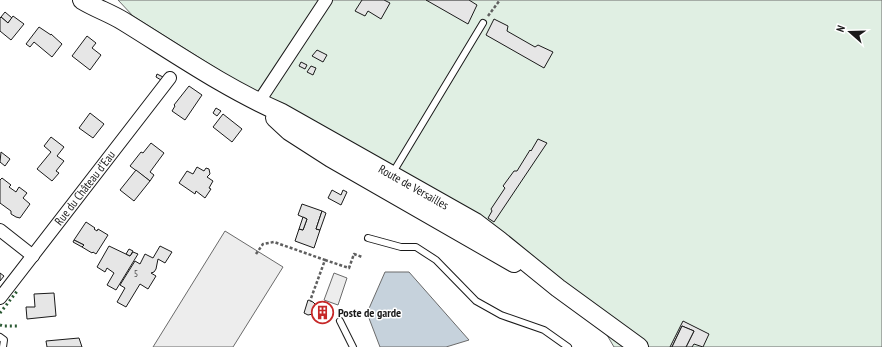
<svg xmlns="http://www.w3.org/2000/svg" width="882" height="347" font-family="'PT Sans Narrow',sans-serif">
<rect width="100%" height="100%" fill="#fff"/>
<!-- green -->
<polygon fill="#e0efe3" stroke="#6a6a6a" points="118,0 882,0 882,347 614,347 587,301 133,16"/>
<!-- parking -->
<g fill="#ededed" stroke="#6a6a6a">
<polygon points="225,231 283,267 233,347 153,347"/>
<polygon points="334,273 347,278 338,305 324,300"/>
</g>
<!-- water -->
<polygon fill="#c6d2dc" stroke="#6a6a6a" points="385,272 409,272 469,340 446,347 380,347 367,313"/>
<!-- building -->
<g fill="#e6e6e6" stroke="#1a1a1a">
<polygon points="362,0 384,0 390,3 381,19 368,11 365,16 355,11"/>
<polygon points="426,0 469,0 477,5 468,24"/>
<polygon points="5,12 12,18 8,23 1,17"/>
<polygon points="13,16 24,24 11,40 0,31 0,18 1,17 8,23"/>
<polygon points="494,19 508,26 507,31 535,47 538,45 553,52 544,68 486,35"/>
<polygon points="39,27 51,35 51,34 62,44 52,57 34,42 30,47 26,44"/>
<polygon points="87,36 96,43 92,48 101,55 90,70 72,56"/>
<polygon points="317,50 327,55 323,62 312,56"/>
<polygon points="301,62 307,65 305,69 299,66"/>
<polygon points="311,66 316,68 313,75 307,72"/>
<polygon points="157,74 163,77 161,80 156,77"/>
<polygon points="189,86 202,95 185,120 172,111 175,106 174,105"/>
<polygon points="216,108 221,111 217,116 213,113"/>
<polygon points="90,113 104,124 93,138 79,128"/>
<polygon points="223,114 242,129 232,142 213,127"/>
<polygon points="51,137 64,147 57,156 64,161 56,171 59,173 52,181 37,169 51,152 44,146"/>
<polygon points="538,139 547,143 494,222 488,218 492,211 491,209 505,188 503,186 514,171 517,171 530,150 531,151"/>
<polygon points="151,143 164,153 150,172 154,175 150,181 130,166 141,152 143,153"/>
<polygon points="1,152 10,159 5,166 0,162"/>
<polygon points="197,167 204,171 206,168 209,169 210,174 207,177 213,181 209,188 211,189 205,198 196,191 195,194 179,183 187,171 193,174"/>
<polygon points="136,170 150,181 134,201 120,190"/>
<polygon points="2,178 11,185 9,187 16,192 19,187 27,193 23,198 30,204 20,218 16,217 11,214 11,211 0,203 0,180"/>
<polygon points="332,190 341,195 343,190 347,192 341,205 328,198"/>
<polygon points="302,204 322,211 316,229 320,230 314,248 295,241 299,229 303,230 307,219 298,215"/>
<polygon points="322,211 326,213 320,230 316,229"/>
<polygon points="303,217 307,219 303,230 299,229"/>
<polygon points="86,222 95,228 94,229 97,231 98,229 108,235 96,254 93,252 92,253 82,247 84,245 74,240"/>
<polygon points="74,240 84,245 82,247 73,242"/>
<polygon points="109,246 130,256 133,252 138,254 116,290 107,285 114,273 107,268 105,272 97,267"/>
<polygon points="160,246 172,252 165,263 158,259 156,269 154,272 151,273 156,276 148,289 140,284 126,307 117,302 125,288 120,285 135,261 140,264 145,254 153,258"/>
<polygon points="129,249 133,251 130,256 126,254"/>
<polygon points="0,273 4,276 0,281"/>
<polygon points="54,293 56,316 27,319 26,307 35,307 34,294"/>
<polygon points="308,300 313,302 316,305 313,314 308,315 304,313"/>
<circle cx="323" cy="313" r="5.5"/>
<polygon points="683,321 709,334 703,347 694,344 692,347 686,347 694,331 682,326 672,347 670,347"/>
<polygon points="682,326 694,331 686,347 672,347"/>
<polygon points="79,338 82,347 47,347 46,341"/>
</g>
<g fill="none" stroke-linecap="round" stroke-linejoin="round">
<defs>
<g id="service">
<polyline points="392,174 483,23"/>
<polyline points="368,238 401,247 416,247 436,260 476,301 501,315 544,330 568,347"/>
<polyline points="340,321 353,347"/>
<polyline points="0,337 4,340 3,347"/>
</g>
<g id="minor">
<polyline points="258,103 326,0"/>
<polyline points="0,230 33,256"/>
<path id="s1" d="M0 298 170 78"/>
</g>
<g id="secondary">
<path id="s2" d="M82 0C95 8 110 13 123 21 175 53 225 88 282 113L475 222 500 241 558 288 639 347"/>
<polyline points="275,118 289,131 331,158 514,263"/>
</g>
</defs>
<!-- service casing -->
<use href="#service" stroke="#1a1a1a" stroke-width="8"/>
<!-- minor casing -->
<use href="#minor" stroke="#1a1a1a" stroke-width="14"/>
<!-- secondary casing -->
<use href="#secondary" stroke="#1a1a1a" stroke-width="20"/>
<!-- path -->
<g stroke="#5f5f5f" stroke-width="2.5" stroke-dasharray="3 2" stroke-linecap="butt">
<polyline points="488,16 500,0"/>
<polyline points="256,254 263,244 274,242 325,260 310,301"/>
<polyline points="325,260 349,268 354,254 362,257"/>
</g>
<!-- service -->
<use href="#service" stroke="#fff" stroke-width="6"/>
<!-- minor -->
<use href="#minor" stroke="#fff" stroke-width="12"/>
<!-- secondary -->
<use href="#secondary" stroke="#fff" stroke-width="18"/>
<!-- hedge -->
<g stroke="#2b5a34" stroke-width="3" stroke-dasharray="2 3" stroke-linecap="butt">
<polyline points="0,313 18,290"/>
<polyline points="0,325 3,326 19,326"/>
</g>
</g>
<!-- icons -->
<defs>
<symbol id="building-ring" viewBox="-11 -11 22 22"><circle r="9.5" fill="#fff" stroke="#c62828" stroke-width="1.5"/><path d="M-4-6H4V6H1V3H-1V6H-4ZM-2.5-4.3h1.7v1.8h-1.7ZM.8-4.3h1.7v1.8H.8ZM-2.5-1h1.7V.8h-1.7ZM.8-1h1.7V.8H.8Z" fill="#c62828"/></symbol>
</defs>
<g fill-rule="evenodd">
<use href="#building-ring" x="310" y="300" width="25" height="25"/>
</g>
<g text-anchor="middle" stroke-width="3" stroke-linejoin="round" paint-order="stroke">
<!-- number labels -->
<g font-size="10" fill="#4d4d4d">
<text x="136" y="277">5</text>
</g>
<!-- street labels -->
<g font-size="12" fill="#1a1a1a" stroke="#fff">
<text dy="4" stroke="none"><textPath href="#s2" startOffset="381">Route de Versailles</textPath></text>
<text dy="4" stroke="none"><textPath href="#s1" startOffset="139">Rue du Château d'Eau</textPath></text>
</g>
<!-- poi labels -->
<g font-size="12" font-weight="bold" fill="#1a1a1a" stroke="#fff" text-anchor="start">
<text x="338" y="317">Poste de garde</text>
</g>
</g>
<!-- north arrow -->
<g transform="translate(850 32) rotate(290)" stroke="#ffffff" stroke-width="3" paint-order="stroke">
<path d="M0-3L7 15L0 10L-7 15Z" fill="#1a1a1a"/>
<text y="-6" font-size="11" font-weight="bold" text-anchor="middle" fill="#1a1a1a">N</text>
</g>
</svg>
